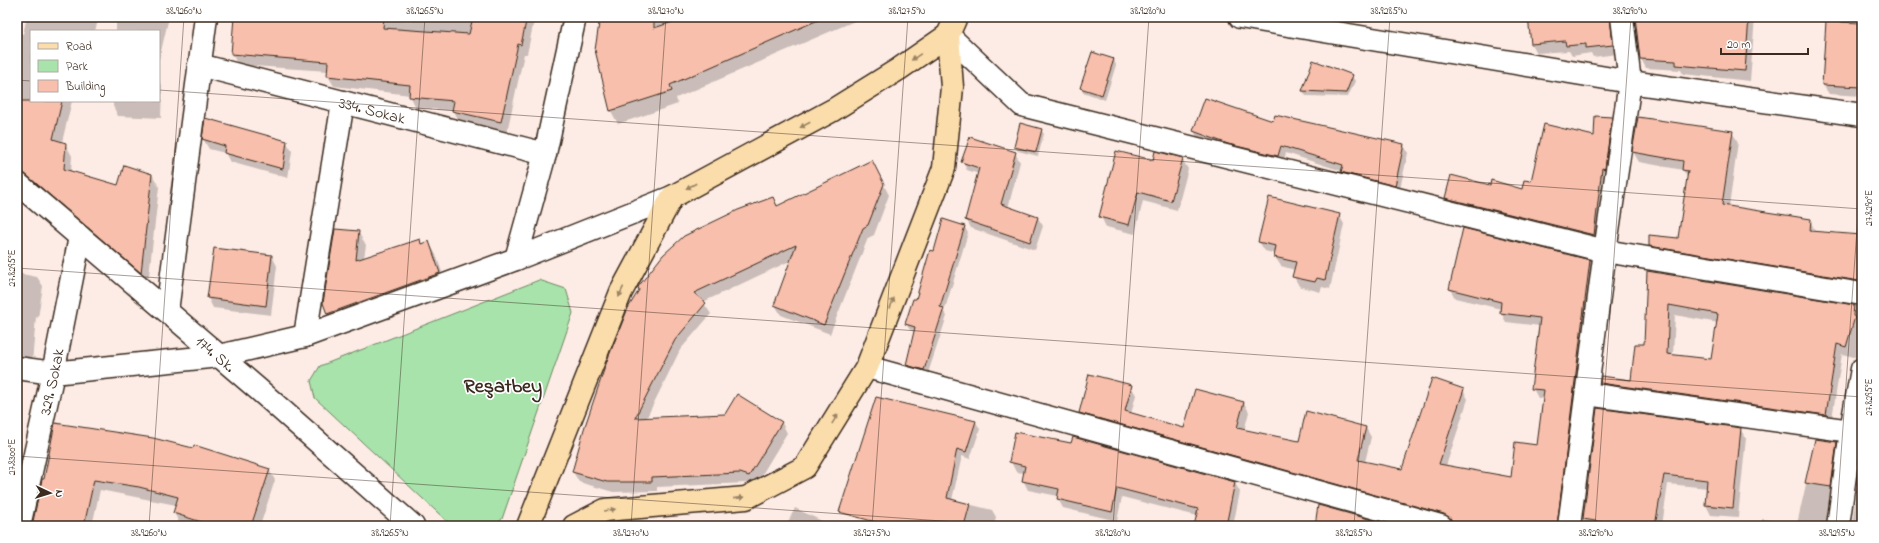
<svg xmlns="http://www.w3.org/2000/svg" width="1879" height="543" font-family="'Indie Flower',sans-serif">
<rect width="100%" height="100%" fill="#fdece6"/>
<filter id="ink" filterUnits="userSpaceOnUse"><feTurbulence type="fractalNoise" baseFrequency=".025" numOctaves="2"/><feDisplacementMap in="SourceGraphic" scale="8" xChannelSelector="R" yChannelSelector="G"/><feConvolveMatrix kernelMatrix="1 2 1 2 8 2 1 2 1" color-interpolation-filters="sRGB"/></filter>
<g filter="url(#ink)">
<!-- green -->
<polygon fill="#a7e3aa" stroke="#718664" points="539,280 566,289 573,313 502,519 494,526 452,526 315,398 311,381 320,366"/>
<!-- shadow -->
<g fill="#0003" fill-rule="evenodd">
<polygon points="27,17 99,17 95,31 31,31 31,101 72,101 62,142 65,143 72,156 71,172 118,186 152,174 159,187 148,284 17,181 17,31 23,34"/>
<polygon points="116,17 169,17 159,60 159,31 116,31"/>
<polygon points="235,17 379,17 413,21 413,17 533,17 534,21 527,54 524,54 507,132 459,121 453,111 416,108 410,95 334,86 328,76 328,71 238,65 232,54"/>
<polygon points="601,17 864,17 676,98 678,104 618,124 611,111 596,50"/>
<polygon points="1529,17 1620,17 1618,54 1593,57 1591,53 1572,56 1569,51 1537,53 1532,44"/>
<polygon points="1636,17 1755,17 1750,81 1683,74 1681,70 1646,68 1641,59"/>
<polygon points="1862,24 1862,96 1829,94 1823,85"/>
<polygon points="1092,53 1114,60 1116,65 1105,100 1083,92 1081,88"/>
<polygon points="1352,76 1355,81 1348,97 1306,96 1303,91"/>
<polygon points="159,81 162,85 161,118 118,116 113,106 113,101 159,101"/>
<polygon points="1205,99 1274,123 1404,145 1408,153 1399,193 1347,180 1342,171 1286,153 1283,164 1198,139 1194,131"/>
<polygon points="1612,118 1616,126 1598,243 1451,206 1446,198 1491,186 1523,190 1595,137"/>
<polygon points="1041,130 1044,134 1038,156 1018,151 1015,147"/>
<polygon points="1732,132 1738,142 1729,207 1810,220 1816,233 1862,237 1862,290 1656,256 1650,245 1679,239 1688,179 1683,170 1639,162 1633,152"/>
<polygon points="203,139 286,141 292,151 288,178 230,162 225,153 209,149"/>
<polygon points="1015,153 1020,162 1008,208 1038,218 1043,226 1035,250 971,228 966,219 979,174 967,170 962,161"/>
<polygon points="1182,159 1188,169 1177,210 1143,201 1135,234 1106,227 1101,217 1154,162"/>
<polygon points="872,162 889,195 874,235 868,238 830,334 781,315 775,305 792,260 703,302 711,314 680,350 646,419 725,415 737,395 782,423 787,433 755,486 746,483 657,487 657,491 613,492 579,482 573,472 609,358 773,198 778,207"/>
<polygon points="1339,215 1344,224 1330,289 1322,287 1320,292 1299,286 1294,277 1295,270 1281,266 1275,257 1276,254 1265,251 1259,242"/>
<polygon points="964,226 968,233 944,312 947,316 927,376 910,371 907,365 915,332 910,330 906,324 934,252"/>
<polygon points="358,232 366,245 364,258 419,240 422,244 429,242 436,255 442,272 330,312 330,314 442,274 446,286 335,326 324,303"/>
<polygon points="272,256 277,266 271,315 213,308 208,298"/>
<polygon points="1590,261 1595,270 1562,526 1472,526 1474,517 1418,507 1417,514 1085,422 1080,413 1131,386 1136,395 1131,414 1185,430 1244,403 1249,412 1244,431 1299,443 1366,428 1371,437 1365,462 1403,471 1463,390 1468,399 1446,466 1512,479 1538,446 1544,399 1538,398 1533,389 1540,326 1506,322 1501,313 1501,309 1455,298 1450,289"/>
<path d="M1648 272 1862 307V359L1842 354 1831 425 1607 393 1601 383 1632 381 1645 345ZM1675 315 1718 323 1712 360 1673 356Z"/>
<polygon points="17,273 37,277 43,286 38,318 36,317 32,363 17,361"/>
<polygon points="1598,409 1740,429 1746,438 1738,517 1711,515 1706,505 1708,488 1668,484 1662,526 1583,526"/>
<polygon points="976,422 980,429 970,459 962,456 952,500 992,510 996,517 994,526 866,526 887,434"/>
<polygon points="1816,440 1836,443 1842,452 1832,526 1761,526 1762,519 1797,524"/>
<polygon points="1862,450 1862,526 1852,526"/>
<polygon points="1011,462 1235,483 1240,492 1233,526 1195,526 1197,516 1122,497 1117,521 1063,508 1058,499 1058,496 1028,490 1023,480 1024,473 1016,472"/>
<polygon points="269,470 275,480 260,526 187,526 180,524 174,513 176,505 100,490 92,526 33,526 43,480"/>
<polygon points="795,508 830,525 831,526 786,526"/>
</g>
<!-- building -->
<g fill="#f7bfac" stroke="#3b2a1e" fill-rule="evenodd">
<polygon points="234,17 384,17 383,28 469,34 473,17 527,17 521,45 518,44 501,122 452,111 454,101 409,97 410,85 327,76 328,62 231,54"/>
<polygon points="600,17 654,17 654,28 688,17 825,17 670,85 672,91 610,111 595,50"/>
<polygon points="1528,17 1610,17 1613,45 1586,48 1586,44 1566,46 1565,41 1531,44"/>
<polygon points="1635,17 1749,17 1745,71 1676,65 1676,61 1640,59"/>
<polygon points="1826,21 1862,23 1862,87 1822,85"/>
<polygon points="1092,52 1114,59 1102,95 1080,88"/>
<polygon points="1313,60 1353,75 1346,93 1302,91"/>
<polygon points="1205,98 1273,121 1275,115 1404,144 1395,186 1341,172 1343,165 1281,146 1278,156 1228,144 1193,131"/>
<polygon points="17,101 62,101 53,139 66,143 64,169 118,185 124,165 152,174 141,273 25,174 17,171"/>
<polygon points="1595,116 1612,117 1605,169 1602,168 1594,235 1445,198 1451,175 1490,185 1491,180 1522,189 1524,180 1531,181 1544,124 1594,136"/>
<polygon points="1638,117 1733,131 1722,205 1811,219 1810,231 1862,235 1862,261 1859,281 1649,246 1649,235 1678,238 1688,171 1682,170 1683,161 1632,152"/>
<polygon points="205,118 287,141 283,169 224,153 225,146 202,139"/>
<polygon points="1020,123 1042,129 1036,152 1014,147"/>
<polygon points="970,137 1016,152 1001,204 1038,217 1030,242 965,220 979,168 961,162"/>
<polygon points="1116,151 1153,160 1155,151 1183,158 1171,201 1138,192 1129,225 1099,217"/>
<polygon points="872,160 884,184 868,225 863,228 824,325 774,305 796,245 694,293 706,303 675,340 635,418 725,414 737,394 782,422 749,476 740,473 652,477 652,482 607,482 572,472 584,429 608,358 628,308 639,290 638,287 663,255 684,236 738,210 773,197 777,206"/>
<polygon points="1269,197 1340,214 1325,280 1317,278 1315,282 1292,277 1296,262 1274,257 1276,246 1258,242"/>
<polygon points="943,219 965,226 940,307 944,308 924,370 906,365 915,327 905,324 913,299 916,299 930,250 934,251"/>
<polygon points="1463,228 1590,260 1557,526 1453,526 1450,518 1444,514 1079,413 1089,374 1132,385 1125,411 1184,428 1195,389 1244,402 1237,428 1299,441 1306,411 1366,427 1358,460 1402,469 1432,378 1464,389 1439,464 1511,477 1515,442 1537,445 1544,390 1531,389 1540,318 1500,313 1501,302 1449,289"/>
<polygon points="335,229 359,231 356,260 420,239 421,244 429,241 440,273 327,314 323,303"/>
<polygon points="214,248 272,255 266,306 207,298"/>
<path d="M1647 271 1854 305 1853 316 1855 317 1846 347 1837 344 1826 415 1600 383 1601 376 1631 380 1635 344H1644ZM1669 305 1718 314 1711 359 1667 354Z"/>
<polygon points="876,397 976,421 966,452 957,449 947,498 970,504 964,526 890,526 839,512"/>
<polygon points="1597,408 1741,428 1733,508 1705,505 1707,480 1664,475 1655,526 1625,526 1583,519"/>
<polygon points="55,423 153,438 193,448 194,445 270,469 251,526 214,526 173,513 178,497 139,487 94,480 84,526 32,526 42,479 44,479"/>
<polygon points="1015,432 1071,443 1073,437 1235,482 1226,526 1194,526 1198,509 1117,488 1112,512 1057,499 1059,489 1022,481 1025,466 1009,462"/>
<polygon points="1815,439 1837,442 1831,487 1805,483"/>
<polygon points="1862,443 1862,492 1855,491"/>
<polygon points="1318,505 1394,526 1315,526"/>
</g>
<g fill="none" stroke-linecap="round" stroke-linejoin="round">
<defs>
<g id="minor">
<polyline points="1240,17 1630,82 1862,115"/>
<polyline points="948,35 1022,105 1605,251 1862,294"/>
<path id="s1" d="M199 65 545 154"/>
<path id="s2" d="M17 183 259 390 413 526"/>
<polyline points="516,259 545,154 575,17"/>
<polyline points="167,311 206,17"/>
<polyline points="305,336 343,102"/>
<polyline points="867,367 1441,526"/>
<polyline points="17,368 53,373 219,356 305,336 516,259 672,197"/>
<polyline points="1587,394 1851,431"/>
<path id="s3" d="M19 526 53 373 80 237"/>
<polyline points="1569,526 1605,251 1630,82 1622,17"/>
<polyline points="1838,526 1851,431 1862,369"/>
</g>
<g id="major">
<polyline points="528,526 621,292 672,197 833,110 899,69 948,35"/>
<polyline points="574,526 605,510 746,498 805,467 867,367 944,168 952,87 948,35 956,17"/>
</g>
</defs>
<!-- minor casing -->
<use href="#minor" stroke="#3b2a1e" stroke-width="25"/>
<!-- major casing -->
<use href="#major" stroke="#3b2a1e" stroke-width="25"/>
<!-- minor -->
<use href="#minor" stroke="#fff" stroke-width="22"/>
<!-- major -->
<use href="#major" stroke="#fbddab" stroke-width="22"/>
</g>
<!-- one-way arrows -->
<defs><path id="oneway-solid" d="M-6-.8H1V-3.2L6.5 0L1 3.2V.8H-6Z"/></defs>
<g fill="#9b8464">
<use href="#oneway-solid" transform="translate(916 57) rotate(145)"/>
<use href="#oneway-solid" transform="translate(805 125) rotate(152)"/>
<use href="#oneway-solid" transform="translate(691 186) rotate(152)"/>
<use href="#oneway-solid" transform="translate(621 292) rotate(115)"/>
<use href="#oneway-solid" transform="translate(892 303) rotate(-69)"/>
<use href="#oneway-solid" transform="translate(835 419) rotate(-58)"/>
<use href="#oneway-solid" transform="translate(739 498) rotate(-6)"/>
<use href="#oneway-solid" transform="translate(610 510) rotate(-9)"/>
</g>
</g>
<!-- ticks -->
<path fill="none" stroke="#3b2a1e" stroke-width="1" stroke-opacity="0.45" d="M1813 17 1862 20M17 80 31 81M159 90 1862 209M17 268 1862 397M17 456 1013 526M149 526 184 17M390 526 425 17M631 526 666 17M872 526 908 17M1113 526 1149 17M1354 526 1390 17M1595 526 1631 17M1836 526 1862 158"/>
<g text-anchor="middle" stroke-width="3.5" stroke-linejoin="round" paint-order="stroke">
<!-- street labels -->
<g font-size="16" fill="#3b2a1e" stroke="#fff">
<text dy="6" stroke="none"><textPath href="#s1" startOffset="179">334. Sokak</textPath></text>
<text dy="6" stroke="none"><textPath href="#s2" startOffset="262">174. Sk.</textPath></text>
<text dy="6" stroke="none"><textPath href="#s3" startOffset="148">329. Sokak</textPath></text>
</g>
<!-- district labels -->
<g font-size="20" font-weight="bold" fill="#3b2a1e" stroke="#fff">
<text x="503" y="392">Reşatbey</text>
</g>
</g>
<!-- margin -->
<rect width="1879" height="543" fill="none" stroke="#fff" stroke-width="44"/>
<!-- legend -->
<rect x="30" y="30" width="130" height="72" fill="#ffffff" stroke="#b1aaa5"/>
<rect x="38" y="43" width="20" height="6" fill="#fbddab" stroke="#b1aaa5"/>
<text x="66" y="50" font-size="12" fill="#3b2a1e">Road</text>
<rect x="38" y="60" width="20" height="12" fill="#a7e3aa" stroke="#b1aaa5"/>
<text x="66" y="70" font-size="12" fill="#3b2a1e">Park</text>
<rect x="38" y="80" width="20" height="12" fill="#f7bfac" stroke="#b1aaa5"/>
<text x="66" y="90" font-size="12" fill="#3b2a1e">Building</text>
<!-- north arrow -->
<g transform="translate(50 493) rotate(94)" stroke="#ffffff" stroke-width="3" paint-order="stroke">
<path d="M0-3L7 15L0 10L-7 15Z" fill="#3b2a1e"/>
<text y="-6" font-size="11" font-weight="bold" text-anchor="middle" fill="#3b2a1e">N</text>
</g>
<!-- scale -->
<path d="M1721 48v6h87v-6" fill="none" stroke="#3b2a1e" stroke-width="2"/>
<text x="1727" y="48" font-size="12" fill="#3b2a1e" stroke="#ffffff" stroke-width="3" paint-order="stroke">20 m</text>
<rect x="22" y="22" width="1835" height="499" fill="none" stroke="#3b2a1e" stroke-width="1.5"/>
<g font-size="10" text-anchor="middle" fill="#3b2a1e">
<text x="184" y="14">38.9260°N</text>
<text x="425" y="14">38.9265°N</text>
<text x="666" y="14">38.9270°N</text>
<text x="907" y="14">38.9275°N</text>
<text x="1148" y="14">38.9280°N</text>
<text x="1389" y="14">38.9285°N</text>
<text x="1630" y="14">38.9290°N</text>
<text transform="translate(1868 208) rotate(-90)" y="4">27.8290°E</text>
<text transform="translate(11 268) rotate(-90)" y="4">27.8295°E</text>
<text transform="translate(1868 397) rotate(-90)" y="4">27.8295°E</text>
<text transform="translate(11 457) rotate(-90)" y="4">27.8300°E</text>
<text x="149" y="536">38.9260°N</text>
<text x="390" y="536">38.9265°N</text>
<text x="631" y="536">38.9270°N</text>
<text x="872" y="536">38.9275°N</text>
<text x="1113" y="536">38.9280°N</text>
<text x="1354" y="536">38.9285°N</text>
<text x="1596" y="536">38.9290°N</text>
<text x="1837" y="536">38.9295°N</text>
</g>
</svg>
